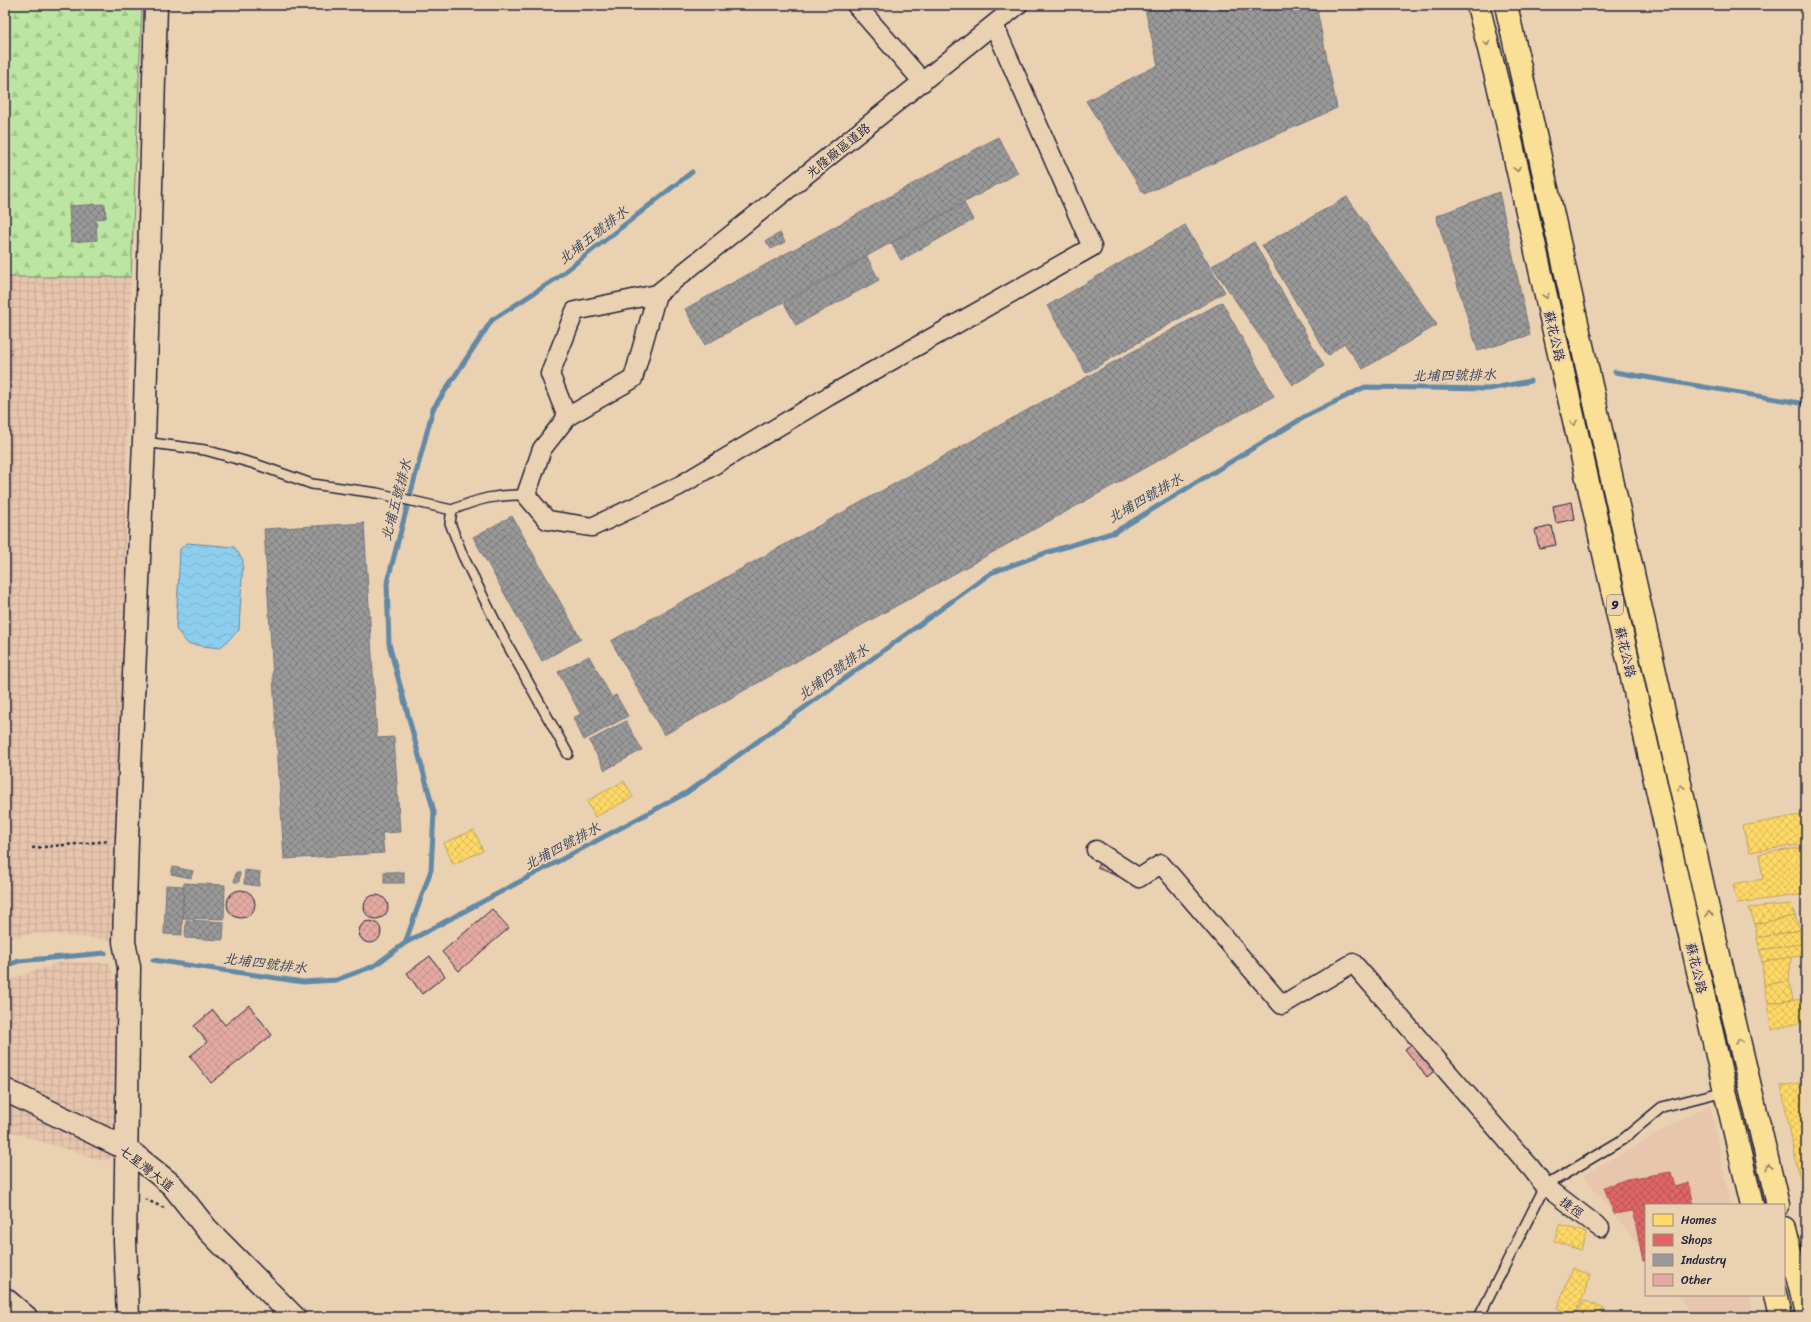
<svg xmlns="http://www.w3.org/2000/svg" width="1811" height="1322" font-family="Sriracha,'LXGW WenKai TC',sans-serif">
<defs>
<pattern id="industrial-grid" width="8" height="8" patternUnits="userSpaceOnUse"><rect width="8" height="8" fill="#e8c5ad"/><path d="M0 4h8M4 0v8" fill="none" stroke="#c7a996"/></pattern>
<pattern id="forest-firs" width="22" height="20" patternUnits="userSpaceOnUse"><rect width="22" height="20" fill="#bce5a1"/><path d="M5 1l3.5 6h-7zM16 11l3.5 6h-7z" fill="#a1c48c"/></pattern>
<pattern id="water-waves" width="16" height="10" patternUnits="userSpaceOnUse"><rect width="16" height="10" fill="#8dceee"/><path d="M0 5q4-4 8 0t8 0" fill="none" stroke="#79b1cd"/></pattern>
<pattern id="homes-cross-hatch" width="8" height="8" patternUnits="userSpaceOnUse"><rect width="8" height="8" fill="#ffd966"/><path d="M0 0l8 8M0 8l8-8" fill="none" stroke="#daba59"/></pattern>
<pattern id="shops-cross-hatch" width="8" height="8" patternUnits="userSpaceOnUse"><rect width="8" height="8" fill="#e06666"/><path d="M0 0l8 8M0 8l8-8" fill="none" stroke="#b55455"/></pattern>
<pattern id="industry-cross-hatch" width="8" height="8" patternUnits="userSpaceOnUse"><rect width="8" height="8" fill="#999"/><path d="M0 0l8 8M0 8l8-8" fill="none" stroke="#7c7c7e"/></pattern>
<pattern id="building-cross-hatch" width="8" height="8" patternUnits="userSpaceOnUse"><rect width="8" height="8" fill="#e4aaa2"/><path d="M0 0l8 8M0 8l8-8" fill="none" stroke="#c3928c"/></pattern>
</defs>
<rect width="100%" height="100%" fill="#ead1b2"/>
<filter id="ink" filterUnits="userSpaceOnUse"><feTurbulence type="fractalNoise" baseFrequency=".025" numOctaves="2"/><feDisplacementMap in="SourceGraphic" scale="8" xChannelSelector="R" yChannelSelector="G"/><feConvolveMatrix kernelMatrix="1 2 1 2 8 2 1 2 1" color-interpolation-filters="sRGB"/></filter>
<g filter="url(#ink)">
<!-- built -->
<g fill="#e8c5ad">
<polygon points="1710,1104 1730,1205 1646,1205 1646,1255 1583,1175"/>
<polygon points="1677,1295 1748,1295 1753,1317 1694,1317"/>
</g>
<!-- industrial -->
<g fill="url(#industrial-grid)">
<polygon points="5,277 131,277 119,821 121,941 40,933 5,939"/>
<polygon points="62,962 109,963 116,984 115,1157 104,1161 5,1130 5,984 19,976"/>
</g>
<!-- forest -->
<polygon fill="url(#forest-firs)" stroke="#6f846e" points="5,5 142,5 131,277 5,277"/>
<!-- water -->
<polygon fill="url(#water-waves)" stroke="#6289a6" points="187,543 234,547 243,560 239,630 220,648 188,644 176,629 180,549"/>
<!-- homes -->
<g fill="url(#homes-cross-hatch)" stroke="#bda259">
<polygon points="624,781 633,797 595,817 587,801"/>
<polygon points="1806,814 1806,844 1750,852 1742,826"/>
<polygon points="474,830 483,851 453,864 444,843"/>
<polygon points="1806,847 1806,894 1737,903 1733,884 1763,879 1759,854"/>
<polygon points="1791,904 1795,916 1755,924 1749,908"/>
<polygon points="1795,916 1800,930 1757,938 1755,924"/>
<polygon points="1800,930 1801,944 1760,950 1757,938"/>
<polygon points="1806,943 1806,955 1762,962 1760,950"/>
<polygon points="1791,957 1789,981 1764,985 1762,962"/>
<polygon points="1789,981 1793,1000 1768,1003 1764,985"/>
<polygon points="1806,999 1806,1021 1771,1030 1768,1003"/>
<polygon points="1806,1082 1806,1169 1798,1170 1781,1086"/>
<polygon points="1806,1169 1806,1207 1798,1170"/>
<polygon points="1560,1224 1586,1233 1581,1250 1554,1241"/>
<polygon points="1573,1268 1591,1276 1575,1316 1557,1308"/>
<polygon points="1584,1300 1604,1309 1600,1317 1576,1317"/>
</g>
<!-- shops -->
<polygon fill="url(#shops-cross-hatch)" stroke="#a75259" points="1671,1172 1675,1187 1689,1183 1694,1205 1646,1205 1646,1261 1643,1261 1633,1211 1614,1214 1604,1187 1627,1179"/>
<!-- industry -->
<g fill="url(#industry-cross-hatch)" stroke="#75757d">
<polygon points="1144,5 1316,5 1337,108 1144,194 1086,101 1158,65"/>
<polygon points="998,137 1018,173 705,345 685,309"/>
<polygon points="1499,192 1530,335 1478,351 1436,216"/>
<polygon points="1347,197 1437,325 1363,369 1344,343 1328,356 1262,245"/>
<polygon points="964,203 973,220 901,260 891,243"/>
<polygon points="105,204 106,218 96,219 97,240 71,242 69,206"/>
<polygon points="1185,225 1225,292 1086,373 1047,306"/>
<polygon points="780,233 785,242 771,249 766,241"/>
<polygon points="1254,242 1324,366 1293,385 1212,266"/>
<polygon points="867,257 879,280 796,325 784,303"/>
<polygon points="1222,302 1274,396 664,735 611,641"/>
<polygon points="512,516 581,639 542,661 473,537"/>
<polygon points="364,523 377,738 394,737 400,832 382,833 384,853 284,859 264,529"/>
<polygon points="589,656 611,696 580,713 558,672"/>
<polygon points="616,695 628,716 584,740 573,718"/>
<polygon points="626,721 642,750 605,770 589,741"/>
<polygon points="173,867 193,871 191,878 171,874"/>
<polygon points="245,870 260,872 259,886 244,884"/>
<polygon points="236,872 240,873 239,882 234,882"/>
<rect x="384" y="872" width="20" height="11"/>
<polygon points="184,883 225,885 224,919 183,918"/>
<polygon points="166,885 183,886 182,935 164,934"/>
<polygon points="186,920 224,922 223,940 185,938"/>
</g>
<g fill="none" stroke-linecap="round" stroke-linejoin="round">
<!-- stream -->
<g stroke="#6289a6" stroke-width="5">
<polyline points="1615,372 1806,404"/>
<polyline points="405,943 431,870 434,812 389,644 387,583 433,409 492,320 554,280 692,172"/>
<polyline points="153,960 303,982 336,980 374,966 405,943 686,793 991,573 1045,553 1115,532 1306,416 1365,387 1489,389 1530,381"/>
<polyline points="5,966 19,961 105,953"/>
</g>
</g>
<!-- building -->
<g fill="url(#building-cross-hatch)" stroke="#22223b">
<polygon points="1572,502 1575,519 1556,523 1553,506"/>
<polygon points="1552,526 1556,545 1539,548 1535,530"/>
<polygon points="1102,857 1127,880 1097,868"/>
<circle cx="241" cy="904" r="14"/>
<circle cx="376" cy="907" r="12"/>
<polygon points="492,909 509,928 459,971 442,952"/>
<circle cx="370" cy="932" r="11"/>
<polygon points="430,956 445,976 422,994 407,973"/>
<polygon points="249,1005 272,1035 211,1083 190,1056 207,1042 194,1026 213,1010 225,1025"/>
<polygon points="1417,1040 1438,1068 1427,1077 1405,1049"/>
</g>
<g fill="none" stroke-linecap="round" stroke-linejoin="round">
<defs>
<g id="service">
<polyline points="144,442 205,450 255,464 312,484 377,493 452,510"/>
<path d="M526 495C497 494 478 499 452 510L450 523 463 556 501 633 568 754"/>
<polyline points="1479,1317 1545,1186 1622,1140 1662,1107 1725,1091"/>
</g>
<g id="minor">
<polyline points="856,5 923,82"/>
<polyline points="657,294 633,379 567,417 550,374 575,311 657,294 1018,5"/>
<polyline points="567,417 542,449 526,495 547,520 592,527 679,486 829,396 1092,247 994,25"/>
<polyline points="1096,850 1139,878 1161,864 1282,1005 1353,963 1531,1168 1545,1186 1600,1228"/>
</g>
<g id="tertiary">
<polyline points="5,1090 127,1149 172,1185 206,1228 294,1317"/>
<polyline points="128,1317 125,1241 129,967 124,942 127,839 144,442 156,5"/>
</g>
<polyline id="secondary" points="5,1299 26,1317"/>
<g id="primary">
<polyline points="1478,5 1503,105 1725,1091 1752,1205"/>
<polyline points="1506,5 1708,909 1778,1205"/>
<polyline points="1784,1228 1806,1317"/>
<polyline points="1774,1295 1779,1317"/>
</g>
</defs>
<!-- service casing -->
<use href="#service" stroke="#22223b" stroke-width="12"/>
<!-- minor casing -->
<use href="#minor" stroke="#22223b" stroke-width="21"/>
<!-- tertiary casing -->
<use href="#tertiary" stroke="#22223b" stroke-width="25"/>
<!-- secondary casing -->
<use href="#secondary" stroke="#22223b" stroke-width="25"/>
<!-- primary casing -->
<use href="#primary" stroke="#22223b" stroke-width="25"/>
<!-- path -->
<g stroke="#22223b" stroke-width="2.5" stroke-dasharray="3 3" stroke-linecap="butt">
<polyline points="32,848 109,841"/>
<polyline points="145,1199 164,1208"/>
</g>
<!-- service -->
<use href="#service" stroke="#ead1b2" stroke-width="9"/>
<!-- minor -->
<use href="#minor" stroke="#ead1b2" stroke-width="18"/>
<!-- tertiary -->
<use href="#tertiary" stroke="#ead1b2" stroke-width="22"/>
<!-- secondary -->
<use href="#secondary" stroke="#ead1b2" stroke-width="22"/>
<!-- primary -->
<use href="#primary" stroke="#fadf96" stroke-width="22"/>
</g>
<!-- one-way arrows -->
<defs><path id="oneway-chevron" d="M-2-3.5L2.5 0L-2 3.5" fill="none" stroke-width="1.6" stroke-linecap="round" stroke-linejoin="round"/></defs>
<g stroke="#8e8068">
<use href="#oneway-chevron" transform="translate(1487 43) rotate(76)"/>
<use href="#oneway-chevron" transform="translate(1517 169) rotate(77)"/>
<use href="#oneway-chevron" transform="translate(1546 296) rotate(77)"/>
<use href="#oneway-chevron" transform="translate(1574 423) rotate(77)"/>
<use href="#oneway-chevron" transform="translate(1681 787) rotate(-103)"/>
<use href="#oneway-chevron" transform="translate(1709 914) rotate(-103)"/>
<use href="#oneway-chevron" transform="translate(1739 1041) rotate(-103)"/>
<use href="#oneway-chevron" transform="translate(1769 1167) rotate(-104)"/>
</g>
</g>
<g text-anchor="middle" stroke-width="4" stroke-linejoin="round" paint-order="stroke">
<!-- shield labels -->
<rect fill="#ead1b2" stroke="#5e565f" stroke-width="1" x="1607" y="595" width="16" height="20" rx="3"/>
<g font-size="12" font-weight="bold" fill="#22223b">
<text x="1615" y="609">9</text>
</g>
<!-- street labels -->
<g font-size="13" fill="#22223b" stroke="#ead1b2">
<text transform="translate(838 150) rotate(-39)" y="5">光隆廠區道路</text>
<text transform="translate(1555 336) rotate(77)" y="5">蘇花公路</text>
<text transform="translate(1626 652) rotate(77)" y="5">蘇花公路</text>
<text transform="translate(1697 968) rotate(77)" y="5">蘇花公路</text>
<text transform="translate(147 1168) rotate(38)" y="5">七星灣大道</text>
<text transform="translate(1572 1207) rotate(37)" y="5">捷徑</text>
</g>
<!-- water labels -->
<g font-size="14" font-style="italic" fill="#37445f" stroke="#ead1b2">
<text transform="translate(593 235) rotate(-38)" y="5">北埔五號排水</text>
<text transform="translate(1454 375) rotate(-1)" y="5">北埔四號排水</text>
<text transform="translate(1145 498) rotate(-30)" y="5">北埔四號排水</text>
<text transform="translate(396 500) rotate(-75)" y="5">北埔五號排水</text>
<text transform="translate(833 672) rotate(-36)" y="5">北埔四號排水</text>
<text transform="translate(562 846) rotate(-28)" y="5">北埔四號排水</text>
<text transform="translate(265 963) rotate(7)" y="5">北埔四號排水</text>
</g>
</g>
<!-- margin -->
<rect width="1811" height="1322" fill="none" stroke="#ead1b2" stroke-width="20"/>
<rect x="10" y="10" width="1791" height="1302" fill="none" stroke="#22223b" stroke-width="1.5" filter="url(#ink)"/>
<!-- legend -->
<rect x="1645" y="1204" width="140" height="92" fill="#ead1b2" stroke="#9a8b82"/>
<rect x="1653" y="1214" width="20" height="12" fill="#ffd966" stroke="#9a8b82"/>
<text x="1681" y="1224" font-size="12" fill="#22223b">Homes</text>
<rect x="1653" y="1234" width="20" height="12" fill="#e06666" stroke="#9a8b82"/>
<text x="1681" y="1244" font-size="12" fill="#22223b">Shops</text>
<rect x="1653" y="1254" width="20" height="12" fill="#999999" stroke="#9a8b82"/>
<text x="1681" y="1264" font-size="12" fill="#22223b">Industry</text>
<rect x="1653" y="1274" width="20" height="12" fill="#e4aaa2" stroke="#9a8b82"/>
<text x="1681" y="1284" font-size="12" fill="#22223b">Other</text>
</svg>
